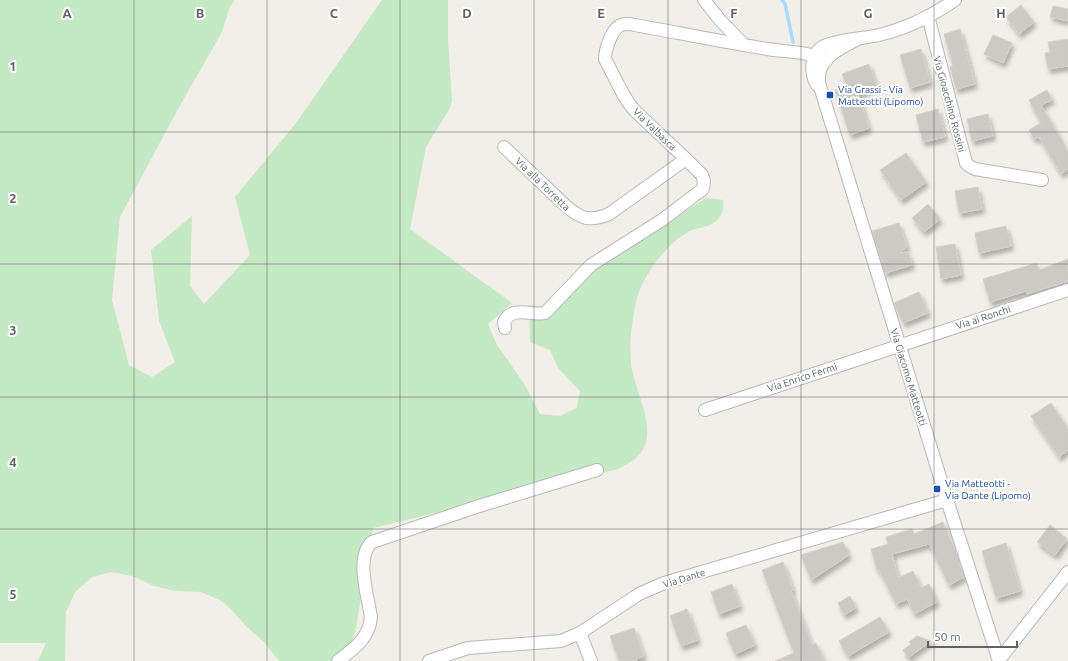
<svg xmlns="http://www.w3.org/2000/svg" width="1068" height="661" font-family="Ubuntu,sans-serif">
<defs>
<filter id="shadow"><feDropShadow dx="2.5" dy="4.5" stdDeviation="2" flood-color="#0004"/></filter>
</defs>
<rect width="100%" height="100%" fill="#f1efe8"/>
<!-- green -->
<path fill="#c5e8c5" d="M0 0H234L229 9 222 32 178 109 120 217 112 300 129 365 152 377 175 362 159 321 151 250 192 216 190 286 204 304 250 255 235 197 296 123 382 0H448V41L452 100 450 108 426 147 410 229 512 303 488 324 497 345 525 385 540 414 560 416 577 408 580 391 558 368 550 350 530 342 529 305 554 308 586 271 677 214 689 209 706 198 723 200C724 209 723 214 716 221 710 227 697 228 690 231 667 242 641 278 636 302 632 320 629 344 631 363 633 390 663 434 636 458 631 462 624 466 618 469L373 528 355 633 344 661H279L264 642 246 626 230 608 220 600 201 592 176 591 154 586 132 576 111 572 92 577 75 592 66 612 65 661H38L46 643H0Z"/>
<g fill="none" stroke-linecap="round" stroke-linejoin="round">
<!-- stream -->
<polyline stroke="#aadaff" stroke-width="3.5" points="782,0 785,4 793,42"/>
</g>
<!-- building -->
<g fill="#cccac5" stroke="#d6d1c6" filter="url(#shadow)">
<polygon points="1021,5 1034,22 1019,34 1006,17"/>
<polygon points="1053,6 1068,9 1068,21 1050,17"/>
<polygon points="960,29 975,84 956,89 950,67 953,66 944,34"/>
<polygon points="993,35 1012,43 1003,63 984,54"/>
<polygon points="1068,39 1068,66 1048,69 1045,53 1050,52 1048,42"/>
<polygon points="921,49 930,82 910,88 900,55"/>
<polygon points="869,64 877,87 858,94 869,128 850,135 835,90 847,86 842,74"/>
<polygon points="1047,90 1052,100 1041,105 1068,151 1068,169 1061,174 1039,137 1034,139 1029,130 1041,123 1029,100"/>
<polygon points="938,109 945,137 923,142 916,115"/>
<polygon points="988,114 993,136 972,141 967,119"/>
<polygon points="906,153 926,182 901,200 880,170"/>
<polygon points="978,187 982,209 959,213 955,191"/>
<polygon points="928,204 940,219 924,232 912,218"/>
<polygon points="899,223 907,247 900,253 908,252 912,265 885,273 872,231"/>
<polygon points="1006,226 1011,246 979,253 975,233"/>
<polygon points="955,244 961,275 941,279 936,247"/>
<polygon points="1068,259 1068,281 1027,294 1026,291 990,302 983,279 1037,263 1039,270"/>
<polygon points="919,292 928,313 903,323 894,303"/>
<polygon points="1051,403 1068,429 1068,450 1059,457 1031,416"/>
<polygon points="943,522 957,554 964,577 949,585 929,544 892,554 898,578 913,571 921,588 929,584 937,602 914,614 907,599 896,604 879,570 877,570 871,549 888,544 886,537 912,529 914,534"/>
<polygon points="1050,525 1067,539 1055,555 1037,542"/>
<polygon points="843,542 849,555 811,580 801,555"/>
<polygon points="1006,543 1020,591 996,598 982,551"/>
<polygon points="783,562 793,590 791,591 812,645 816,643 824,661 775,661 794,653 762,570"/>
<polygon points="732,584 740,606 719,614 711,592"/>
<polygon points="850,596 856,608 844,615 838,603"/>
<polygon points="687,609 698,640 681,646 670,616"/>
<polygon points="880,617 889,632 848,656 839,641"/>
<polygon points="746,625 755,645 735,654 726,633"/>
<polygon points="634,628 644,656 636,659 637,661 619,661 610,636"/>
<polygon points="917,636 931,641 908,658 903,650 911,644 909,642"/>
</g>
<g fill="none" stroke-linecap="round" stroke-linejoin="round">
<defs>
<g id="minor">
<polyline points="704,0 720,20 744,45"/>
<polyline points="928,16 966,163 969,166 975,169 1042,180"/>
<path d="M858 39C842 47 817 58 819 80 819 85 821 89 822 93L947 500 999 661"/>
<path d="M817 85C810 73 810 56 822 47 839 39 862 39 879 35 905 29 933 15 955 0"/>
<path d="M504 147 566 206C581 219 590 222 609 214L686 159"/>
<path d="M505 328 504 322C512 305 531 316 545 313L591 265 662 220 703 189 704 181 702 175 686 159 634 110 628 102 623 94 605 59C605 50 612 28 621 25 626 23 630 24 635 25 679 33 723 42 767 49 786 52 808 51 826 61"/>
<polyline points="705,410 1068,290"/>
<polyline points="580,633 591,661"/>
<polyline points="999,660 1068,572"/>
<path d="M338 661C354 648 369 639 371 617 368 597 355 557 372 542L476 507 597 470"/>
<polyline points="429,661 468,648 561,641 580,633 639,594 664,583 947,500"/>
</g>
</defs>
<!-- minor casing -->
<use href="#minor" stroke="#b5b8bc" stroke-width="14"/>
<!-- minor -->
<use href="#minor" stroke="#fff" stroke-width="12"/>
</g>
<!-- grid -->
<path fill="none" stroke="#5f6368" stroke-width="1" stroke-opacity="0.55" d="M134 0V661M267 0V661M400 0V661M534 0V661M668 0V661M801 0V661M934 0V661M0 132H1068M0 264H1068M0 397H1068M0 529H1068"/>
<!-- markers -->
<g fill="#1a4fb4" stroke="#fff" stroke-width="1.5">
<rect x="826" y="91" width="8" height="8" rx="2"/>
<rect x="933" y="485" width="8" height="8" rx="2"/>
</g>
<g text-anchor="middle" stroke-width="4" stroke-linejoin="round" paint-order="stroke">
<!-- transit labels -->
<g font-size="10" fill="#164399" stroke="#fff" text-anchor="start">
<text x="838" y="93">Via Grassi - Via<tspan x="838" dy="12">Matteotti (Lipomo)</tspan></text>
<text x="945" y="487">Via Matteotti -<tspan x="945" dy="12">Via Dante (Lipomo)</tspan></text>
</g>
<!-- street labels -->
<g font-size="10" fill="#5f6368" stroke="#fff">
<text transform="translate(950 104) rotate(75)" y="4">Via Gioacchino Rossini</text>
<text transform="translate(655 129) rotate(44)" y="4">Via Valbasca</text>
<text transform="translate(543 184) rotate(44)" y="4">Via alla Torretta</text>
<text transform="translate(983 317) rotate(-18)" y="4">Via ai Ronchi</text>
<text transform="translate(802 377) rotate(-18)" y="4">Via Enrico Fermi</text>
<text transform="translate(909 377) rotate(73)" y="4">Via Giacomo Matteotti</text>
<text transform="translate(684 578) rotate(-17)" y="4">Via Dante</text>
</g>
</g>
<g font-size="13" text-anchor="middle" font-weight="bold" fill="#5f6368" stroke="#fff" stroke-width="4" stroke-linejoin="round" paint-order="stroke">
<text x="67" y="18">A</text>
<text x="200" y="18">B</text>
<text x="334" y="18">C</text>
<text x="467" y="18">D</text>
<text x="601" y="18">E</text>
<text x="734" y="18">F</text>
<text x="868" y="18">G</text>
<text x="1001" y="18">H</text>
<text x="13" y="71">1</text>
<text x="13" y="203">2</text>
<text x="13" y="335">3</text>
<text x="13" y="467">4</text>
<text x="13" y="599">5</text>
</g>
<!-- scale -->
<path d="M928 641v6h89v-6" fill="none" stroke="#5f6368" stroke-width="2"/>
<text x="934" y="641" font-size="12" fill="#5f6368" stroke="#ffffff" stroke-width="3" paint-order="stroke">50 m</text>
</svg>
